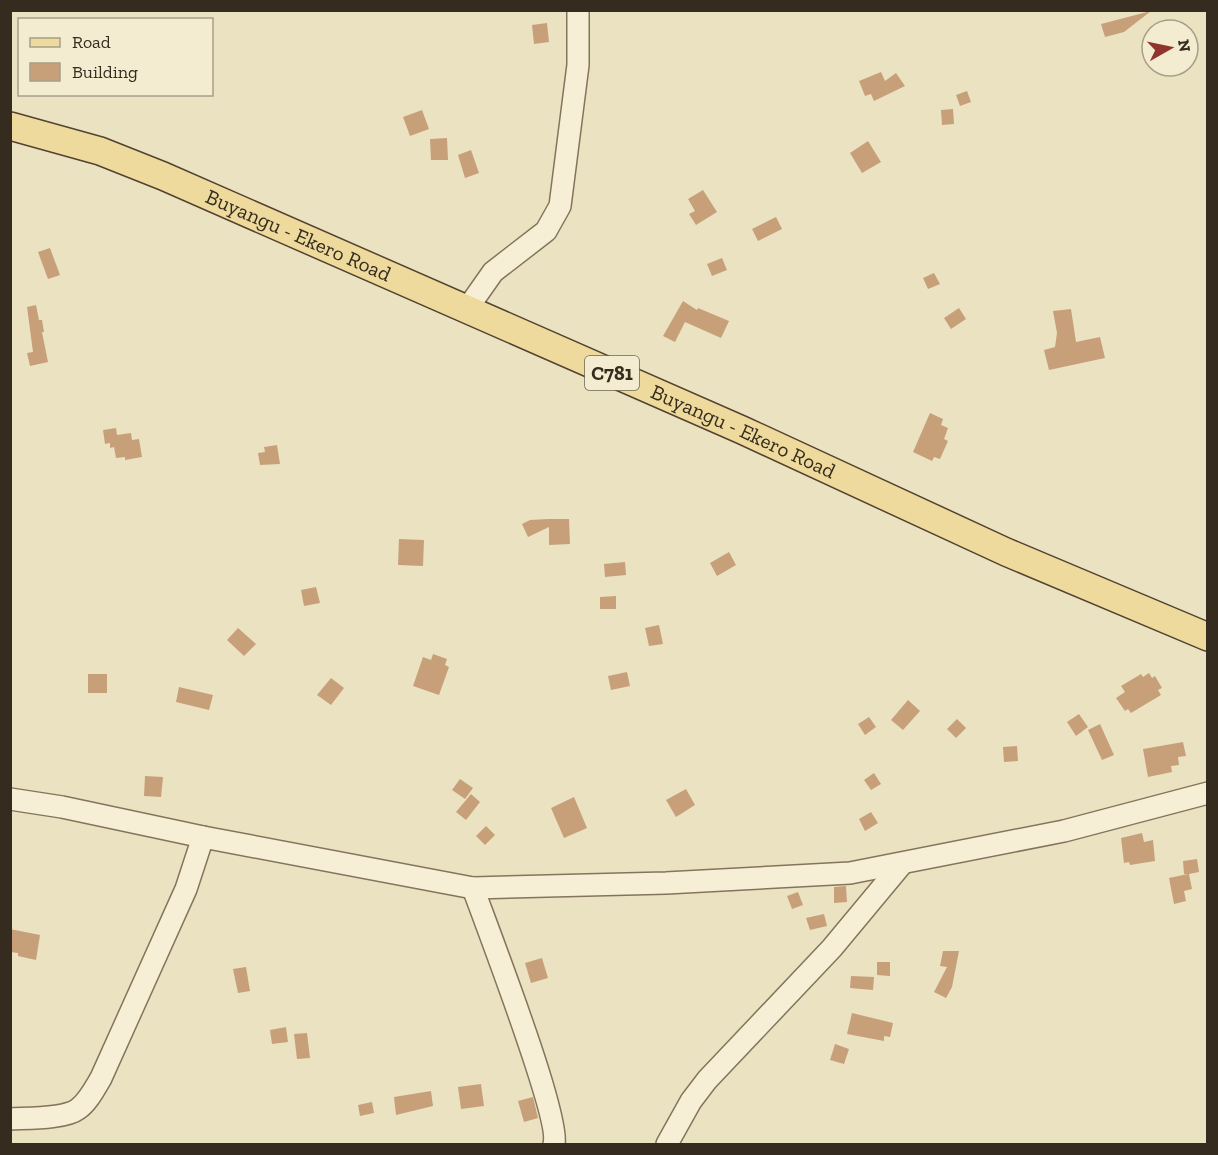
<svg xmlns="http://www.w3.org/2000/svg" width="1218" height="1155" font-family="'Zilla Slab',serif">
<rect width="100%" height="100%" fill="#ebe2c2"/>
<!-- building -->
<g fill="#c7a07a">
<polygon points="1151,11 1124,32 1105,37 1101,24"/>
<polygon points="547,23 549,42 534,44 532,25"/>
<polygon points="881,72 885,81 896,73 905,86 874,101 871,94 865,96 859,81"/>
<polygon points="967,91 971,102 960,106 956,95"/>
<polygon points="953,109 954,124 942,125 941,110"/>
<polygon points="422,110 429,129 410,136 403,117"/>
<polygon points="447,138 448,160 431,160 430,139"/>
<polygon points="868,141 881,162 862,173 850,153"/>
<polygon points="471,150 479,173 465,178 458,155"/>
<polygon points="703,190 717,212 696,225 689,214 695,211 688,199"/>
<polygon points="776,217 782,229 758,241 752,229"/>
<polygon points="50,248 60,275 48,279 38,252"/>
<polygon points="722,258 727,270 712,276 707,264"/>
<polygon points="934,273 940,284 928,289 923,278"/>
<polygon points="683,301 697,310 698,308 729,321 721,338 685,322 675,342 663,336"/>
<polygon points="36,305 39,320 42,320 44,332 42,332 48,362 30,366 27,353 33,352 27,307"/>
<polygon points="959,308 966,319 951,329 944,318"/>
<polygon points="1071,309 1076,342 1100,337 1105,358 1049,370 1044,350 1055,347 1057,333 1053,311"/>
<polygon points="930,413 943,419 941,425 948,428 944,439 948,441 940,459 934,457 932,461 913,452"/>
<polygon points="116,428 117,435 131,433 132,440 139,439 142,457 125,460 125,457 116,458 114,447 110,448 110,443 105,444 103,430"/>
<polygon points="277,445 280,464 260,465 258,453 265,452 264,447"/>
<polygon points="548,519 569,519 570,544 549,545 549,527 528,537 522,524 530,520"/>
<polygon points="399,539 424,540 423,566 398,565"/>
<polygon points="729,552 736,565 717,576 710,563"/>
<polygon points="625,562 626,575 605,577 604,564"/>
<polygon points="316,587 320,603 304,606 301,590"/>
<polygon points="616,596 616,609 600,609 600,597"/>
<polygon points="659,625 663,644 649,646 645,628"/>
<polygon points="238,628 256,644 244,656 227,640"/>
<polygon points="433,654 447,659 445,665 449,667 439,695 413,686 423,657 431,660"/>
<polygon points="627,672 630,686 611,690 608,676"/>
<polygon points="1149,673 1152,678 1155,676 1162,688 1158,690 1161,695 1131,713 1128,709 1125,711 1116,698 1125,692 1121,686 1141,674 1143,677"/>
<rect x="88" y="674" width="19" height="19"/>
<polygon points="331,678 344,688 331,705 317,695"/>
<polygon points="179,687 213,695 209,710 176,702"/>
<polygon points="908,700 920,711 903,730 891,720"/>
<polygon points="1079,714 1088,727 1076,736 1067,722"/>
<polygon points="869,717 876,727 865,735 858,724"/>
<polygon points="957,719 966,728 956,738 947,729"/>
<polygon points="1100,724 1114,755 1102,760 1088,730"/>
<polygon points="1183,742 1186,756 1178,757 1179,765 1171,766 1172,772 1148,777 1143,749"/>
<polygon points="1017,746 1018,761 1004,762 1003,747"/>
<polygon points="874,773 881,784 871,790 864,780"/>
<polygon points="145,776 163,777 161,797 144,796"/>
<polygon points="460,779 473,788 465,799 452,790"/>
<polygon points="686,789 695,805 676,817 666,800"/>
<polygon points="471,794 480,802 466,820 456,812"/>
<polygon points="574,797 587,828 564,838 551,808"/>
<polygon points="871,812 878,823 865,831 859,819"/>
<polygon points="486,826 495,835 485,845 476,836"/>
<polygon points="1142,833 1144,842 1153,840 1155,861 1130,865 1129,862 1124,863 1121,838"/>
<polygon points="1197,859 1199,872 1189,874 1192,889 1184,891 1186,901 1174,904 1169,878 1188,874 1184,874 1183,861"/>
<polygon points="846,886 847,902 834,903 834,887"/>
<polygon points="798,892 803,905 792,909 787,896"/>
<polygon points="824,914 827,926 810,930 806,918"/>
<polygon points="10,929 40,935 36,960 18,956 18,953 10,952"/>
<polygon points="943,951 959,951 952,987 946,998 934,992 947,967 940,966"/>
<polygon points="542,958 548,978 531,983 525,963"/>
<polygon points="877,962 890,962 890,976 877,975"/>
<polygon points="246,967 250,991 238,993 233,969"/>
<polygon points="851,976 874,977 873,990 850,988"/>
<polygon points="852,1013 893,1023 890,1037 884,1036 884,1041 847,1034"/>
<polygon points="286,1027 288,1042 272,1044 270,1030"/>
<polygon points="307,1033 310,1058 297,1059 294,1034"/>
<polygon points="835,1044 849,1049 844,1064 830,1060"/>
<polygon points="481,1084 484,1106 461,1109 458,1087"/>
<polygon points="431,1091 433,1106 396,1115 394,1097"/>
<polygon points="533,1097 538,1118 524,1122 518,1101"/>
<polygon points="372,1102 374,1113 360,1116 358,1105"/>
</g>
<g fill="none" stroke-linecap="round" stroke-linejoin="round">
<defs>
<g id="minor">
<polyline points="467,309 493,272 546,231 560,206 578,65 578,10"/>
<polyline points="10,799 62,807 203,837 473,888 666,883 850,873 1064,831 1208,793"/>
<path d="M473 888C487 927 561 1118 554 1144"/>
<path d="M10 1119C27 1118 65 1119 78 1109 88 1102 95 1088 101 1078L186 889 203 837"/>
<polyline points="667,1144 691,1101 707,1080 832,948 901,865"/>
</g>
<g id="major">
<path id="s1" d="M10 126 100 151 163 176 742 430 1006 552 1208 637"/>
</g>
</defs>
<!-- minor casing -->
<use href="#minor" stroke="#84745b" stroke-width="24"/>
<!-- major casing -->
<use href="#major" stroke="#52422f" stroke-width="30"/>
<!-- minor -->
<use href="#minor" stroke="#f7efd5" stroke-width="21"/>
<!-- major -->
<use href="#major" stroke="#edda9c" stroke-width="27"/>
</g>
<g text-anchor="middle" stroke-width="4.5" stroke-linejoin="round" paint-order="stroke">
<!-- shield labels -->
<rect fill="#f3ecd1" stroke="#6e6554" stroke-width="1.5" x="585" y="356" width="54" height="34" rx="4.5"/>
<g font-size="20" font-weight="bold" fill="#352b1e">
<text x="612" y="380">C781</text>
</g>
<!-- street labels -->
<g font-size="21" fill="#352b1e" stroke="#f3ecd1">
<text dy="7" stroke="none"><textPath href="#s1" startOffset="309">Buyangu - Ekero Road</textPath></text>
<text dy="7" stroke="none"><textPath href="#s1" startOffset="795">Buyangu - Ekero Road</textPath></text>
</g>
</g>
<!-- border -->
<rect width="1218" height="1155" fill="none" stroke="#352b1e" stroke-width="24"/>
<!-- legend -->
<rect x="18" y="18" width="195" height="78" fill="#f3ecd1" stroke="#a79f89" stroke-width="1.5"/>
<rect x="30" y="38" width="30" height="9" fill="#edda9c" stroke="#a79f89" stroke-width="1.5"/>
<text x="72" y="48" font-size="18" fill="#352b1e">Road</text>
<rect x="30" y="63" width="30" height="18" fill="#c7a07a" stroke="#a79f89" stroke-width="1.5"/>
<text x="72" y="78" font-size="18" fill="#352b1e">Building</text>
<!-- north arrow -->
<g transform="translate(1170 48) rotate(81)"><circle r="28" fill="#f3ecd1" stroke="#a79f89" stroke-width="1.5"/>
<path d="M0-4.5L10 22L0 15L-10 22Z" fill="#8f352e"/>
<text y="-9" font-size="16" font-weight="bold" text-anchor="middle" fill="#352b1e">N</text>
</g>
</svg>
